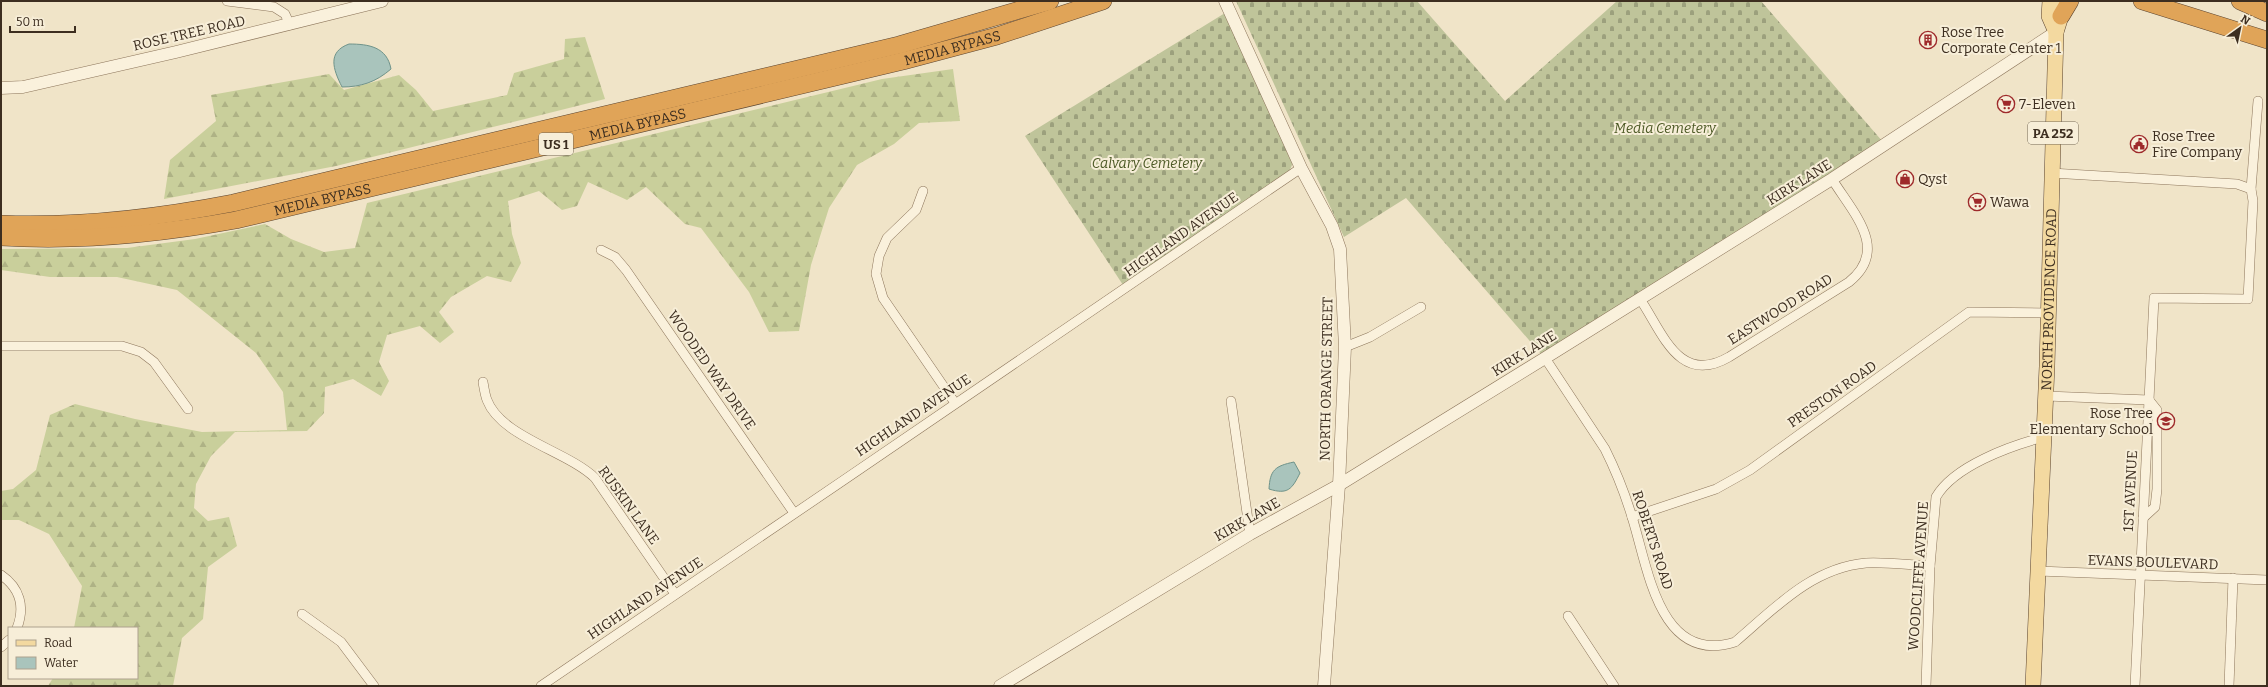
<svg xmlns="http://www.w3.org/2000/svg" width="2268" height="687" font-family="Bitter,serif">
<defs>
<pattern id="forest-firs" width="22" height="20" patternUnits="userSpaceOnUse"><rect width="22" height="20" fill="#c9cf9b"/><path d="M5 1l3.5 6h-7zM16 11l3.5 6h-7z" fill="#aeb285"/></pattern>
<pattern id="cemetery-stones" width="16" height="16" patternUnits="userSpaceOnUse"><rect width="16" height="16" fill="#bfc49a"/><path d="M2 7V4a2 2 0 0 1 4 0v3zM10 15v-3a2 2 0 0 1 4 0v3z" fill="#9ca07d"/></pattern>
</defs>
<rect width="100%" height="100%" fill="#f0e4c8"/>
<!-- forest -->
<g fill="url(#forest-firs)">
<polygon points="585,37 605,99 336,166 164,199 170,160 216,121 211,95 329,74 344,90 399,75 416,90 433,111 507,95 514,73 564,59 565,39"/>
<polygon points="953,69 960,121 919,123 894,144 857,165 829,208 811,265 799,331 769,332 749,292 701,228 685,224 646,187 627,200 588,182 577,206 562,210 539,191 508,201 512,234 521,263 511,282 487,276 451,297 439,312 454,332 440,343 420,326 387,335 379,362 389,381 381,396 353,379 325,387 324,413 307,431 235,432 211,456 196,484 194,508 208,521 229,517 237,546 208,567 203,619 182,638 173,686 48,686 53,678 137,678 137,628 74,628 82,586 49,534 19,520 1,520 1,491 13,489 36,470 50,415 75,404 135,419 202,432 287,430 283,392 256,353 177,290 117,277 50,277 1,270 1,249 127,248 195,239 265,224 291,239 324,252 355,248 367,203 882,79"/>
</g>
<!-- cemetery -->
<g fill="url(#cemetery-stones)">
<polygon points="1236,1 1417,1 1505,101 1617,1 1761,1 1883,142 1541,354 1406,198 1344,237"/>
<polygon points="1225,13 1292,158 1292,165 1289,172 1123,285 1025,136"/>
</g>
<!-- water -->
<g fill="#a9c4bc" stroke="#6f938a">
<path d="M349 44C369 44 387 47 391 69 376 82 361 87 342 87 333 69 327 52 349 44Z"/>
<path d="M1294 462 1300 473C1292 489 1288 495 1269 489 1270 470 1275 466 1294 462Z"/>
</g>
<g fill="none" stroke-linecap="round" stroke-linejoin="round">
<defs>
<g id="minor">
<polyline points="227,1 274,7 285,14 290,25"/>
<polyline points="2051,173 2237,184 2251,189 2253,201 2248,299 2154,298 2135,686"/>
<polyline points="2251,189 2258,101"/>
<polyline points="923,191 916,210 887,238 879,256 876,274 883,298 955,403"/>
<polyline points="601,250 615,257 626,270 794,513"/>
<path d="M1640 299C1663 333 1679 386 1729 357L1849 282C1890 249 1853 213 1832 179"/>
<polyline points="1,346 122,346 141,352 154,362 188,409"/>
<polyline points="1345,347 1370,337 1421,307"/>
<path d="M1545 358 1605 449C1616 471 1625 494 1632 517 1648 567 1659 666 1735 642 1774 609 1811 568 1866 563 1887 562 1909 565 1930 566"/>
<path d="M483 382C484 388 485 395 487 400 501 437 567 451 595 478L675 594"/>
<polyline points="2046,396 2149,400"/>
<polyline points="1231,401 1250,534"/>
<polyline points="1632,517 1716,489 1750,470 1969,312 2049,313"/>
<polyline points="2143,518 2155,507 2157,489 2157,410 2149,400"/>
<polyline points="2038,571 2267,580"/>
<path d="M1 575C20 588 25 607 17 628"/>
<polyline points="302,614 341,642 374,686"/>
<polyline points="1568,616 1614,686"/>
<polyline points="1,647 9,640"/>
<path d="M541 686C794 513 1049 342 1301 168"/>
<path d="M1926 686 1930 566 1936 497C1954 466 2010 446 2044 437"/>
<polyline points="2229,686 2233,578"/>
</g>
<g id="tertiary">
<polyline points="1225,1 1301,168 1332,226 1340,249 1345,347 1339,485 1324,686"/>
<polyline points="1,88 23,87 176,52 382,1"/>
<polyline points="1000,686 1250,534 1339,485 1545,358 1832,179 2056,32"/>
</g>
<g id="primary">
<polyline points="2050,1 2049,16 2056,32"/>
<path id="s1" d="M2033 686 2047 366 2056 32 2061 16V4"/>
</g>
<g id="motorway">
<polyline points="2142,1 2267,40"/>
<polyline points="2240,1 2267,13"/>
<polyline points="2061,16 2070,1"/>
<path d="M1 224C79 227 156 218 233 203L899 45 1050 1"/>
<path id="s2" d="M1 237C80 242 159 234 236 220L903 61 997 36 1103 1"/>
</g>
</defs>
<!-- minor casing -->
<use href="#minor" stroke="#8d765c" stroke-width="10"/>
<!-- tertiary casing -->
<use href="#tertiary" stroke="#8d765c" stroke-width="13"/>
<!-- primary casing -->
<use href="#primary" stroke="#5b4430" stroke-width="16"/>
<!-- motorway casing -->
<use href="#motorway" stroke="#5b4430" stroke-width="18"/>
<!-- minor -->
<use href="#minor" stroke="#faf1dc" stroke-width="9"/>
<!-- tertiary -->
<use href="#tertiary" stroke="#faf1dc" stroke-width="12"/>
<!-- primary -->
<use href="#primary" stroke="#f3d9a0" stroke-width="15"/>
<!-- motorway -->
<use href="#motorway" stroke="#e0a458" stroke-width="17"/>
</g>
<!-- icons -->
<defs>
<symbol id="building-ring" viewBox="-11 -11 22 22"><circle r="9.5" fill="#f7eed8" stroke="#9e2a2b" stroke-width="1.5"/><path d="M-4-6H4V6H1V3H-1V6H-4ZM-2.5-4.3h1.7v1.8h-1.7ZM.8-4.3h1.7v1.8H.8ZM-2.5-1h1.7V.8h-1.7ZM.8-1h1.7V.8H.8Z" fill="#9e2a2b"/></symbol>
<symbol id="supermarket-ring" viewBox="-11 -11 22 22"><circle r="9.5" fill="#f7eed8" stroke="#9e2a2b" stroke-width="1.5"/><path d="M-6-5.5h2.5l.6 2H6L4.5 2H-2.5L-4.4-4H-6ZM-1.5 3.2a1.3 1.3 0 1 0 .1 0ZM3 3.2a1.3 1.3 0 1 0 .1 0Z" fill="#9e2a2b"/></symbol>
<symbol id="civic-ring" viewBox="-11 -11 22 22"><circle r="9.5" fill="#f7eed8" stroke="#9e2a2b" stroke-width="1.5"/><path d="M-.6-6.5H3V-4.5H.6V-3L4-1V1h2V6H-6V1h2V-1L-.6-3ZM-1.2 2.5V6h2.4V2.5Z" fill="#9e2a2b"/></symbol>
<symbol id="shop-ring" viewBox="-11 -11 22 22"><circle r="9.5" fill="#f7eed8" stroke="#9e2a2b" stroke-width="1.5"/><path d="M-5-2.5h2.3a2.7 3.5 0 0 1 5.4 0H5L5.5 6h-11ZM-1.5-2.5h3a1.5 2.3 0 0 0-3 0Z" fill="#9e2a2b"/></symbol>
<symbol id="school-ring" viewBox="-11 -11 22 22"><circle r="9.5" fill="#f7eed8" stroke="#9e2a2b" stroke-width="1.5"/><path d="M0-5L7-2L0 1L-7-2ZM-4 1L0 2.5L4 1V4Q0 6-4 4Z" fill="#9e2a2b"/></symbol>
</defs>
<g fill-rule="evenodd">
<use href="#building-ring" x="1918" y="30" width="20" height="20"/>
<use href="#supermarket-ring" x="1996" y="94" width="20" height="20"/>
<use href="#civic-ring" x="2129" y="134" width="20" height="20"/>
<use href="#shop-ring" x="1895" y="169" width="20" height="20"/>
<use href="#supermarket-ring" x="1967" y="192" width="20" height="20"/>
<use href="#school-ring" x="2156" y="411" width="20" height="20"/>
</g>
<g text-anchor="middle" stroke-width="4" stroke-linejoin="round" paint-order="stroke">
<!-- shield labels -->
<g fill="#f7eed8" stroke="#756857" stroke-width="1">
<rect x="2028" y="122" width="50" height="22" rx="3"/>
<rect x="539" y="133" width="34" height="22" rx="3"/>
</g>
<g font-size="13" font-weight="bold" fill="#3d2e20">
<text x="2053" y="138">PA 252</text>
<text x="556" y="149">US 1</text>
</g>
<!-- poi labels -->
<g font-size="14" fill="#3d2e20" stroke="#f7eed8" text-anchor="start">
<text x="1941" y="37">Rose Tree<tspan x="1941" dy="16">Corporate Center 1</tspan></text>
<text x="2019" y="109">7-Eleven</text>
<text x="2152" y="141">Rose Tree<tspan x="2152" dy="16">Fire Company</tspan></text>
<text x="1918" y="184">Qyst</text>
<text x="1990" y="207">Wawa</text>
<text x="2153" y="418" text-anchor="end">Rose Tree<tspan x="2153" dy="16">Elementary School</tspan></text>
</g>
<!-- street labels -->
<g font-size="14" fill="#3d2e20" stroke="#f7eed8">
<text transform="translate(189 33) rotate(-13)" y="5">ROSE TREE ROAD</text>
<text dy="5" stroke="none"><textPath href="#s2" startOffset="973">MEDIA BYPASS</textPath></text>
<text dy="5" stroke="none"><textPath href="#s2" startOffset="649">MEDIA BYPASS</textPath></text>
<text transform="translate(1799 182) rotate(-32)" y="5">KIRK LANE</text>
<text dy="5" stroke="none"><textPath href="#s2" startOffset="325">MEDIA BYPASS</textPath></text>
<text transform="translate(1181 234) rotate(-35)" y="5">HIGHLAND AVENUE</text>
<text dy="5" stroke="none"><textPath href="#s1" startOffset="387">NORTH PROVIDENCE ROAD</textPath></text>
<text transform="translate(1780 309) rotate(-32)" y="5">EASTWOOD ROAD</text>
<text transform="translate(1524 353) rotate(-32)" y="5">KIRK LANE</text>
<text transform="translate(712 370) rotate(55)" y="5">WOODED WAY DRIVE</text>
<text transform="translate(1326 379) rotate(-89)" y="5">NORTH ORANGE STREET</text>
<text transform="translate(1832 394) rotate(-35)" y="5">PRESTON ROAD</text>
<text transform="translate(913 415) rotate(-34)" y="5">HIGHLAND AVENUE</text>
<text transform="translate(2130 491) rotate(-87)" y="5">1ST AVENUE</text>
<text transform="translate(629 505) rotate(54)" y="5">RUSKIN LANE</text>
<text transform="translate(1247 519) rotate(-30)" y="5">KIRK LANE</text>
<text transform="translate(1653 540) rotate(72)" y="5">ROBERTS ROAD</text>
<text transform="translate(2153 562) rotate(2)" y="5">EVANS BOULEVARD</text>
<text transform="translate(1918 576) rotate(-86)" y="5">WOODCLIFFE AVENUE</text>
<text transform="translate(645 598) rotate(-34)" y="5">HIGHLAND AVENUE</text>
</g>
<!-- park labels -->
<g font-size="14" font-style="italic" fill="#4d5a26" stroke="#f7eed8">
<text x="1665" y="133">Media Cemetery</text>
<text x="1147" y="168">Calvary Cemetery</text>
</g>
</g>
<!-- border -->
<rect width="2268" height="687" fill="none" stroke="#3d2e20" stroke-width="4"/>
<!-- legend -->
<rect x="8" y="627" width="130" height="52" fill="#f7eed8" stroke="#ada18e"/>
<rect x="16" y="640" width="20" height="6" fill="#f3d9a0" stroke="#ada18e"/>
<text x="44" y="647" font-size="12" fill="#3d2e20">Road</text>
<rect x="16" y="657" width="20" height="12" fill="#a9c4bc" stroke="#ada18e"/>
<text x="44" y="667" font-size="12" fill="#3d2e20">Water</text>
<!-- north arrow -->
<g transform="translate(2240 28) rotate(33)" stroke="#f7eed8" stroke-width="3" paint-order="stroke">
<path d="M0-3L7 15L0 10L-7 15Z" fill="#3d2e20"/>
<text y="-6" font-size="11" font-weight="bold" text-anchor="middle" fill="#3d2e20">N</text>
</g>
<!-- scale -->
<path d="M10 26v6h65v-6" fill="none" stroke="#3d2e20" stroke-width="2"/>
<text x="16" y="26" font-size="12" fill="#3d2e20" stroke="#f7eed8" stroke-width="3" paint-order="stroke">50 m</text>
</svg>
